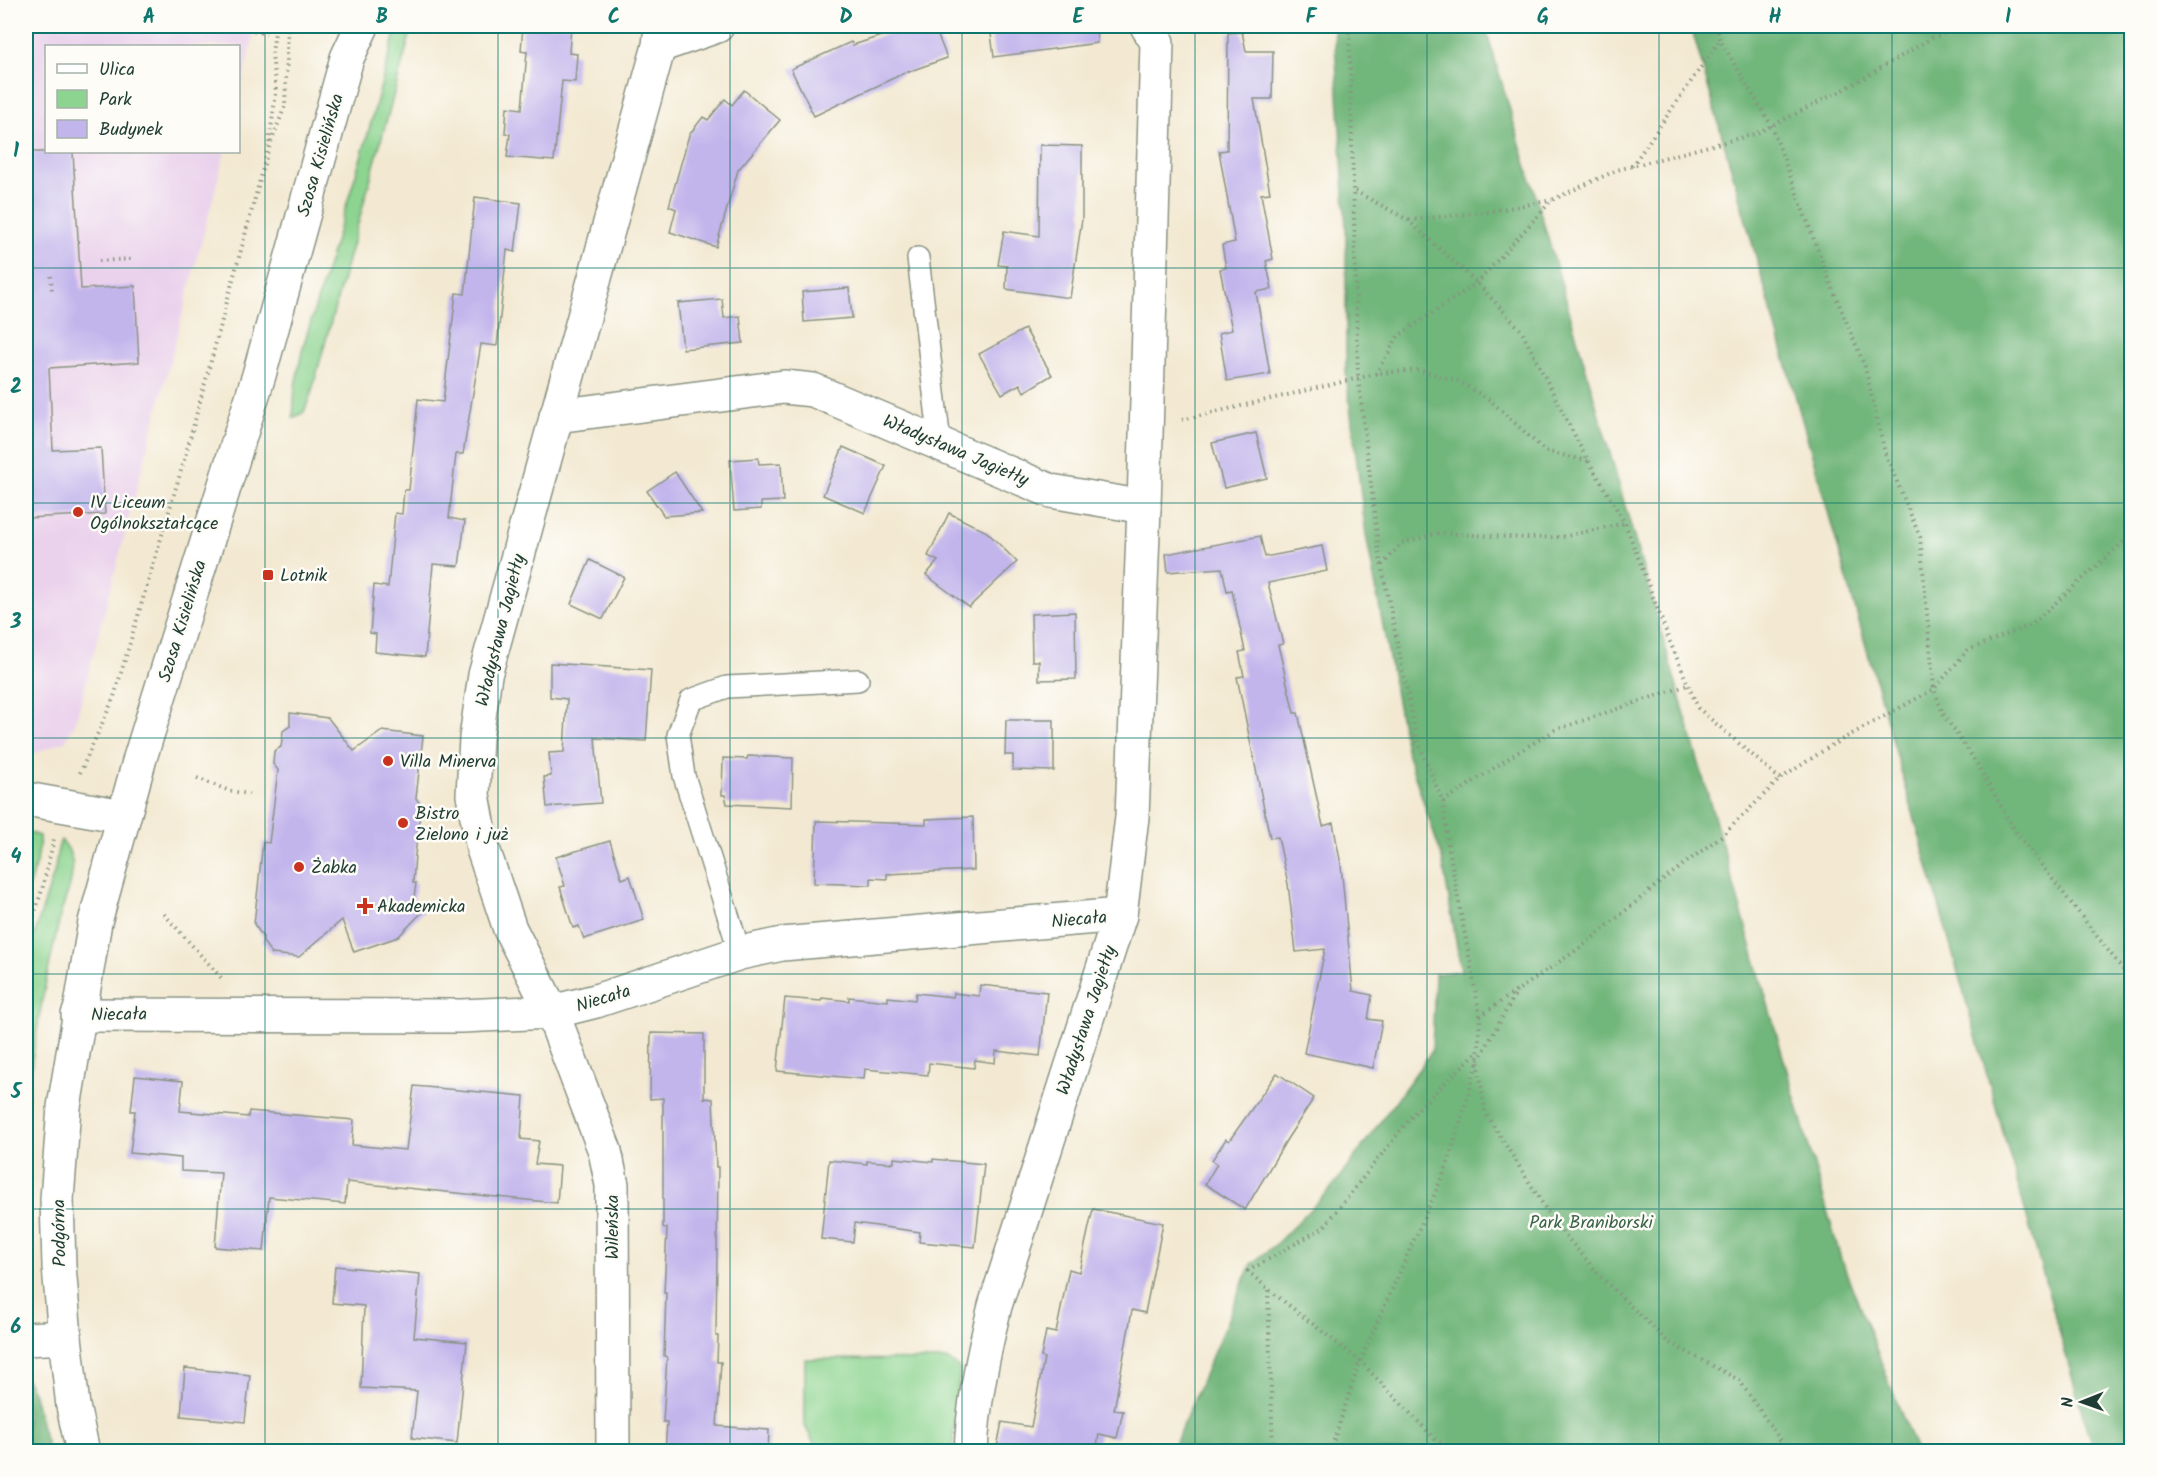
<svg xmlns="http://www.w3.org/2000/svg" width="2157" height="1477" font-family="Kalam,sans-serif">
<rect width="100%" height="100%" fill="#fdfcf7"/>
<filter id="ink" filterUnits="userSpaceOnUse"><feTurbulence type="fractalNoise" baseFrequency=".0167" numOctaves="2"/><feDisplacementMap in="SourceGraphic" scale="12" xChannelSelector="R" yChannelSelector="G"/><feConvolveMatrix kernelMatrix="1 2 1 2 8 2 1 2 1" color-interpolation-filters="sRGB"/></filter>
<filter id="wash" filterUnits="userSpaceOnUse"><feTurbulence type="fractalNoise" baseFrequency=".008" numOctaves="4" result="noise"/><feDisplacementMap in="SourceGraphic" scale="24" xChannelSelector="R" yChannelSelector="G"/><feGaussianBlur stdDeviation="1.35" result="paint"/><feColorMatrix in="noise" values="0 0 0 0 0 0 0 0 0 0 0 0 0 0 0 0 0 1.4 0 .05"/><feComposite in="paint" operator="in"/></filter>
<g filter="url(#wash)">
<rect width="100%" height="100%" fill="#f3e9d2"/>
<!-- built -->
<polygon fill="#ead1ec" points="26,26 256,26 239,96 238,46 46,46 46,152 225,152 75,724 65,741 26,757"/>
<!-- green -->
<g fill="#8cd490" stroke="#568862" stroke-width="1.5">
<polygon points="397,26 408,26 410,35 406,50 311,394 304,412 293,418 295,386 303,347 366,141"/>
<path d="M26 831 39 836C41 856 32 875 26 893Z"/>
<path d="M61 840C70 848 74 861 72 873 71 889 63 902 60 917 45 981 32 1047 26 1112V961L54 873C57 862 56 850 61 840Z"/>
<polygon points="805,1359 948,1360 960,1369 952,1451 818,1451 805,1426"/>
</g>
<!-- forest -->
<g fill="#71b67a" stroke="#487a57" stroke-width="1.5">
<polygon points="1334,26 1485,26 1558,272 1841,1259 1916,1451 1172,1451 1251,1264 1275,1245 1335,1184 1432,1051 1435,974 1461,971 1442,858 1406,749 1366,535 1346,374 1346,228"/>
<polygon points="1691,26 2131,26 2131,1451 2093,1451"/>
<polygon points="26,1379 33,1391 48,1451 26,1451"/>
</g>
<g id="blocks">
<!-- building -->
<g fill="#c2b5ec">
<polygon points="523,26 571,26 569,53 577,54 575,82 562,81 554,161 507,157 510,134 505,133 507,107 522,109 527,52 521,51"/>
<polygon points="912,26 934,26 947,58 902,74 814,116 791,69 851,42 853,45"/>
<polygon points="990,26 1096,26 1097,43 994,57"/>
<polygon points="1242,32 1246,51 1273,51 1272,99 1254,99 1270,193 1261,194 1273,259 1266,261 1272,289 1256,292 1270,374 1227,381 1219,333 1232,330 1220,269 1226,268 1222,245 1235,242 1219,151 1227,150 1228,33"/>
<polygon points="744,90 780,120 738,170 716,247 670,232 676,209 669,206 689,135 703,117 708,120 725,99 732,105"/>
<polygon points="1040,145 1082,146 1082,219 1070,298 1006,289 1007,266 998,265 1004,231 1039,236"/>
<polygon points="26,152 73,152 81,289 135,286 139,362 49,368 53,450 101,448 105,514 26,518"/>
<polygon points="475,197 521,203 515,252 507,250 497,346 481,344 463,454 456,454 449,518 465,521 459,566 433,564 425,657 375,652 376,634 370,633 374,585 388,587 395,513 402,514 404,490 409,490 418,399 443,402 456,293 465,294"/>
<polygon points="849,288 852,318 804,322 802,292"/>
<polygon points="722,299 724,318 740,316 743,343 683,349 678,303"/>
<polygon points="1025,329 1052,375 1024,392 1020,384 1002,394 979,354"/>
<polygon points="1256,433 1267,478 1224,488 1212,443"/>
<polygon points="843,447 886,466 865,513 823,495"/>
<polygon points="758,458 759,464 781,463 783,501 761,502 761,509 734,511 730,460"/>
<polygon points="675,472 702,513 664,516 647,491"/>
<polygon points="949,513 987,532 1017,562 969,607 926,575 938,561 928,556"/>
<polygon points="1260,536 1265,557 1322,546 1327,571 1268,583 1283,644 1278,645 1294,713 1298,713 1323,826 1333,823 1341,865 1353,991 1372,995 1368,1019 1382,1021 1373,1068 1304,1053 1325,949 1296,952 1288,884 1278,837 1270,838 1237,677 1244,676 1239,652 1245,651 1232,590 1227,591 1222,568 1168,572 1166,554"/>
<polygon points="590,560 624,577 603,619 571,604"/>
<polygon points="1075,612 1076,679 1039,680 1039,661 1032,661 1031,614"/>
<polygon points="550,663 651,670 646,741 595,738 601,803 547,807 544,777 551,776 549,753 564,752 567,699 550,697"/>
<polygon points="290,713 328,718 354,751 382,731 423,736 416,798 421,805 415,855 413,883 416,883 413,904 428,906 398,937 354,952 342,920 299,957 272,954 263,942 263,937 254,924 263,842 269,843 278,770 273,764 274,751 281,747 283,731 290,726"/>
<polygon points="1006,720 1054,720 1054,771 1013,770 1013,755 1005,755"/>
<polygon points="748,756 793,758 792,807 727,804 725,795 722,795 723,758 747,759"/>
<polygon points="973,817 974,870 887,874 887,879 871,878 871,885 814,883 816,821 926,824 926,819"/>
<polygon points="610,841 622,879 630,876 644,920 584,939 579,926 573,928 560,887 565,886 556,857"/>
<polygon points="980,985 1047,992 1040,1056 996,1051 995,1063 975,1060 974,1068 929,1063 928,1075 865,1069 864,1079 777,1071 785,998 821,1001 822,998 849,1001 849,997 888,1001 888,997 915,1000 916,993 953,997 954,993 979,996"/>
<polygon points="651,1033 704,1034 704,1098 713,1099 716,1167 718,1167 716,1336 718,1336 717,1362 721,1362 717,1426 769,1430 768,1452 665,1452 667,1422 663,1422 667,1357 664,1356 666,1293 664,1293 667,1228 663,1228 663,1098 650,1099"/>
<polygon points="1277,1073 1314,1098 1287,1139 1245,1210 1205,1184 1217,1164 1212,1160 1226,1139 1229,1141"/>
<polygon points="135,1076 183,1081 180,1111 248,1117 249,1111 354,1120 352,1145 406,1150 414,1086 524,1096 521,1139 539,1141 535,1164 560,1166 557,1203 347,1182 345,1204 269,1197 264,1251 215,1247 221,1173 181,1171 181,1158 130,1153 135,1111 131,1111"/>
<polygon points="894,1158 933,1162 933,1159 984,1164 975,1247 919,1242 920,1232 855,1223 853,1242 821,1239 829,1160 867,1164 867,1161 894,1163"/>
<polygon points="1093,1209 1163,1223 1145,1313 1132,1310 1114,1410 1123,1411 1117,1438 1099,1434 1096,1452 996,1452 1002,1422 1031,1427 1044,1358 1041,1357 1046,1331 1056,1333 1069,1269 1079,1272"/>
<polygon points="335,1266 420,1274 414,1337 467,1342 457,1443 412,1438 417,1391 361,1388 364,1306 332,1303"/>
<polygon points="185,1368 250,1375 245,1422 181,1416"/>
</g>
</g>
</g>
<g filter="url(#ink)">
<use href="#blocks" fill-opacity="0" stroke="#899383" stroke-width="1.5"/>
<g fill="none" stroke-linecap="round" stroke-linejoin="round">
<defs>
<g id="service">
<polyline points="918,258 940,443"/>
<polyline points="740,953 684,776 678,735 691,700 727,687 858,680"/>
</g>
<g id="minor">
<polyline points="659,46 717,26"/>
<polyline points="556,416 784,387 813,390 1051,491 1144,507"/>
<polyline points="26,799 123,816"/>
<polyline points="78,1015 461,1016 552,1012 596,1001 740,953 782,944 1120,915"/>
<polyline points="26,1339 65,1337"/>
<polyline points="613,1452 612,1185 605,1151 552,1012 510,929 483,849 473,795 476,738 485,675 659,46 661,26"/>
<path d="M971 1452C973 1402 983 1354 995 1306L1120 915 1132 817 1144 507 1157 42 1147 26"/>
</g>
<polyline id="tertiary" points="83,1452 73,1406 65,1337 59,1266 57,1199 64,1107 95,922 140,758 259,375 347,58 362,26"/>
</defs>
<!-- service casing -->
<use href="#service" stroke="#899383" stroke-width="24"/>
<!-- minor casing -->
<use href="#minor" stroke="#899383" stroke-width="36"/>
<!-- tertiary casing -->
<use href="#tertiary" stroke="#899383" stroke-width="36"/>
<!-- path -->
<g stroke="#899383" stroke-width="4" stroke-dasharray="1.5 4.5" stroke-linecap="butt">
<polyline points="1349,26 1358,375 1379,553 1417,740 1443,802 1448,844 1480,1016 1478,1061 1485,1112 1556,1225 1605,1281 1668,1342 1739,1380 1783,1444 1793,1452"/>
<polyline points="1716,26 1720,40 1771,125 1833,290 1865,367 1885,453 1920,537 1934,689 1943,714 1977,764 2015,831 2132,981"/>
<polyline points="254,31 266,34"/>
<polyline points="269,143 276,93 272,52 276,26"/>
<polyline points="1632,166 1720,40"/>
<polyline points="1355,191 1408,220 1477,283 1521,330 1582,450 1625,523 1670,642 1698,708 1780,779"/>
<polyline points="1409,220 1487,212 1552,200"/>
<polyline points="99,261 131,259"/>
<polyline points="51,276 52,291"/>
<polyline points="1376,374 1398,336 1477,283 1552,200 1617,170 1755,134 1843,90 1932,38 1966,26"/>
<polyline points="1182,420 1380,373 1419,370 1458,381 1490,400 1545,451 1588,461"/>
<polyline points="1382,565 1402,543 1440,533 1527,538 1562,537 1625,523"/>
<polyline points="80,773 114,697 185,457 268,150 285,106 288,26"/>
<polyline points="197,778 230,791 249,794"/>
<polyline points="1443,802 1515,754 1555,730 1688,685"/>
<polyline points="164,914 224,981"/>
<polyline points="26,939 42,890 54,839"/>
<polyline points="1480,1016 1584,945 1659,883 1724,834 1780,779 1832,745 1934,689 1968,650 2031,625 2132,534"/>
<polyline points="1268,1290 1273,1452"/>
<polyline points="1330,1452 1360,1361 1447,1166 1478,1061 1517,991"/>
<polyline points="1456,1452 1435,1439 1360,1361 1268,1289 1248,1271 1324,1227 1416,1111 1478,1051"/>
</g>
<!-- service -->
<use href="#service" stroke="#fff" stroke-width="21"/>
<!-- minor -->
<use href="#minor" stroke="#fff" stroke-width="33"/>
<!-- tertiary -->
<use href="#tertiary" stroke="#fff" stroke-width="33"/>
</g>
</g>
<!-- grid -->
<path fill="none" stroke="#0f766e" stroke-width="1.5" stroke-opacity="0.55" d="M265 26V1452M498 26V1452M730 26V1452M962 26V1452M1195 26V1452M1427 26V1452M1659 26V1452M1892 26V1452M26 268H2132M26 503H2132M26 738H2132M26 974H2132M26 1209H2132"/>
<!-- markers -->
<g fill="#c8321e" stroke="#fdfcf7" stroke-width="2">
<circle cx="78" cy="512" r="6"/>
<rect x="262" y="569" width="12" height="12" rx="3"/>
<circle cx="388" cy="761" r="6"/>
<circle cx="403" cy="823" r="6"/>
<circle cx="299" cy="867" r="6"/>
<path d="M362 897h6v6h6v6h-6v6h-6v-6h-6v-6h6z"/>
</g>
<g text-anchor="middle" stroke-width="5" stroke-linejoin="round" paint-order="stroke">
<!-- street labels -->
<g font-size="18" fill="#1f3d34" stroke="#fdfcf7">
<text transform="translate(320 155) rotate(-74)" y="6">Szosa Kisielińska</text>
<text transform="translate(956 450) rotate(23)" y="6">Władysława Jagiełły</text>
<text transform="translate(182 621) rotate(-73)" y="6">Szosa Kisielińska</text>
<text transform="translate(500 630) rotate(-76)" y="6">Władysława Jagiełły</text>
<text transform="translate(1079 919) rotate(-5)" y="6">Niecała</text>
<text transform="translate(603 998) rotate(-17)" y="6">Niecała</text>
<text transform="translate(119 1014) rotate(-1)" y="6">Niecała</text>
<text transform="translate(1086 1020) rotate(-72)" y="6">Władysława Jagiełły</text>
<text transform="translate(612 1227) rotate(-90)" y="6">Wileńska</text>
<text transform="translate(59 1233) rotate(-91)" y="6">Podgórna</text>
</g>
<!-- poi labels -->
<g font-size="18" fill="#1f3d34" stroke="#fdfcf7" text-anchor="start">
<text x="90" y="508">IV Liceum<tspan x="90" dy="21">Ogólnokształcące</tspan></text>
<text x="280" y="581">Lotnik</text>
<text x="400" y="767">Villa Minerva</text>
<text x="415" y="819">Bistro<tspan x="415" dy="21">Zielono i już</tspan></text>
<text x="311" y="873">Żabka</text>
<text x="377" y="912">Akademicka</text>
</g>
<!-- park labels -->
<g font-size="18" fill="#3a634b" stroke="#fdfcf7">
<text x="1591" y="1228">Park Braniborski</text>
</g>
</g>
<!-- margin -->
<rect width="2157" height="1477" fill="none" stroke="#fdfcf7" stroke-width="66"/>
<!-- legend -->
<rect x="45" y="45" width="195" height="108" fill="#fdfcf7" stroke="#a4b0a9" stroke-width="1.5"/>
<rect x="57" y="64" width="30" height="9" fill="#ffffff" stroke="#a4b0a9" stroke-width="1.5"/>
<text x="99" y="75" font-size="18" fill="#1f3d34">Ulica</text>
<rect x="57" y="90" width="30" height="18" fill="#8cd490" stroke="#a4b0a9" stroke-width="1.5"/>
<text x="99" y="105" font-size="18" fill="#1f3d34">Park</text>
<rect x="57" y="120" width="30" height="18" fill="#c2b5ec" stroke="#a4b0a9" stroke-width="1.5"/>
<text x="99" y="135" font-size="18" fill="#1f3d34">Budynek</text>
<!-- north arrow -->
<g transform="translate(2082 1402) rotate(269)" stroke="#fdfcf7" stroke-width="4.5" paint-order="stroke">
<path d="M0-4.5L10 22L0 15L-10 22Z" fill="#1f3d34"/>
<text y="-9" font-size="16" font-weight="bold" text-anchor="middle" fill="#1f3d34">N</text>
</g>
<rect x="33" y="33" width="2091" height="1411" fill="none" stroke="#0f766e" stroke-width="2"/>
<g font-size="20" text-anchor="middle" font-weight="bold" fill="#0f766e">
<text x="149" y="23">A</text>
<text x="382" y="23">B</text>
<text x="614" y="23">C</text>
<text x="846" y="23">D</text>
<text x="1078" y="23">E</text>
<text x="1311" y="23">F</text>
<text x="1543" y="23">G</text>
<text x="1775" y="23">H</text>
<text x="2008" y="23">I</text>
<text x="16" y="157">1</text>
<text x="16" y="393">2</text>
<text x="16" y="628">3</text>
<text x="16" y="863">4</text>
<text x="16" y="1098">5</text>
<text x="16" y="1333">6</text>
</g>
</svg>
